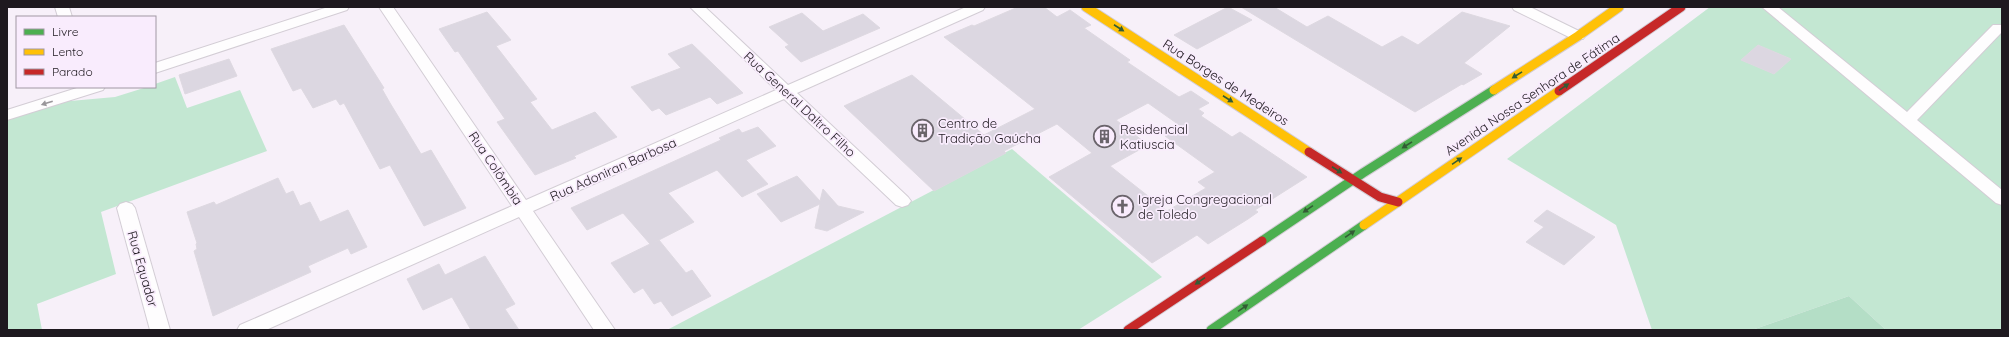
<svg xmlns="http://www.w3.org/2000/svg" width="2009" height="337" font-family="Quicksand,sans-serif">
<rect width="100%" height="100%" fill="#f7f0f9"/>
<!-- green -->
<g fill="#c3e7d2">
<polygon points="1710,7 2002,7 2002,330 1886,330 1849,296 1752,330 1652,330 1616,225 1507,159"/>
<polygon points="175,77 187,108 240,90 267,151 101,212 116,274 37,304 42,330 7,330 7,119 59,102 115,97 147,87 155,87 155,84"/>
<polygon points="1012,149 1162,277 1078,330 667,330"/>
</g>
<!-- forest -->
<polygon fill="#b4dec6" points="1849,296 1886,330 1752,330"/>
<!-- building -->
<g fill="#dcd7e1" stroke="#ded9e1" fill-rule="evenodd">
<path d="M1018 7H1044L1057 17 1070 10 1091 25 1084 28 1130 60 1127 62 1179 97 1191 91 1209 103 1198 109 1204 113 1201 116 1232 137 1240 132 1307 177 1255 210 1258 212 1248 219 1208 244 1197 235 1152 263 1049 177 1092 153 1057 124 1004 151 1006 153 934 191 844 106 912 75 984 135 1035 109 944 37 972 25 974 26ZM1148 103 1182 127 1165 136 1215 172 1198 182 1206 188 1167 211 1110 166 1148 145 1116 120Z"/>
<polygon points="1228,7 1252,20 1197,49 1174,35"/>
<polygon points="1241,7 1274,7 1307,27 1328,16 1382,47 1402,36 1418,45 1462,12 1510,26 1464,63 1482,74 1463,85 1462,84 1415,112"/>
<polygon points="487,12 511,40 496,46 537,99 530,102 552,130 595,112 617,137 574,156 576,158 535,175 497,122 505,119 458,51 455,52 439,29"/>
<polygon points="802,13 823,31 863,14 880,28 801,62 785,47 789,45 769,27"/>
<polygon points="344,25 384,88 382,89 390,103 421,154 431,150 466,208 424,226 390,165 380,169 344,103 340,105 336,99 313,108 301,88 293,91 271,49"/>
<polygon points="692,44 743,93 717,104 710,97 666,115 659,108 652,111 631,87 681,68 668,54"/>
<polygon points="1758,45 1791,59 1774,74 1741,60"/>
<polygon points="229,59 237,76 185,94 179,75"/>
<polygon points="758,127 776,146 746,160 768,184 742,197 717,170 668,193 694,222 655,242 659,240 686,273 692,270 711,296 672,316 661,301 654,304 643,288 634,293 611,263 650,244 623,213 587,230 571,208 721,140 719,138 739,129 742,133"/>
<polygon points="797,176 820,201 823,189 838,206 864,212 827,231 815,228 820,204 781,222 757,194"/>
<polygon points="278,178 286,194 293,191 300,206 310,202 320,222 348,210 367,247 351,254 348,248 308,266 311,272 213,316 194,251 197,249 196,244 197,243 187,212 214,202 216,205"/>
<polygon points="1547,210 1595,237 1564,265 1526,242 1544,227 1534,221"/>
<polygon points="485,256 515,304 505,309 519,330 471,330 452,297 423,310 407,279 439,264 445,275"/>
</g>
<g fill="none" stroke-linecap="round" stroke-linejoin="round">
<defs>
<g id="street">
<polygon points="55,7 69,7 72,17 58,17"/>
<polygon points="328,7 349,7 347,10 155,73 155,63"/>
<polygon points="379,7 393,7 526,200 776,90 690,7 705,7 788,85 966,7 985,7 983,10 797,93 908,197 911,201 908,205 902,207 896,205 784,99 533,211 615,330 594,330 519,217 266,330 237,330 240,325 512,206"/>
<polygon points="1512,7 1530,7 1583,33 1585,36 1583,39 1573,39 1514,10"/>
<polygon points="1762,7 1778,7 1907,112 1993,25 2002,25 2002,32 1917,120 2002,190 2002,205 1996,203"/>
<polygon points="80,87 105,87 103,90 7,120 7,110"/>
<polygon points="126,202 132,204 135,208 170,330 150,330 117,208 120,204"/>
</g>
<g id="fast">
<polyline points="1262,241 1363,173 1494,90"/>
<polyline points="1211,330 1364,225"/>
</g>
<g id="slow">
<polyline points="1086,7 1309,152"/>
<polyline points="1494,90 1578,36 1619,7"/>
<polyline points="1364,225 1559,91"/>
</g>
<g id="jam">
<polyline points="1559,91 1681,7"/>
<polyline points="1309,152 1380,197 1398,202"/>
<polyline points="1128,330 1262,241"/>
</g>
</defs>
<!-- street casing -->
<use href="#street" stroke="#d3cdd5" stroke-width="2"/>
<!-- fast casing -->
<use href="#fast" stroke="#d3cdd5" stroke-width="11"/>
<!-- slow casing -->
<use href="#slow" stroke="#d3cdd5" stroke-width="11"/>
<!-- jam casing -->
<use href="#jam" stroke="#d3cdd5" stroke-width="11"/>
<!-- street -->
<use href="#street" fill="#fefdfe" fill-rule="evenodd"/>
<!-- fast -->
<use href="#fast" stroke="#4caf50" stroke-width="9"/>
<!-- slow -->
<use href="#slow" stroke="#ffc107" stroke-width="9"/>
<!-- jam -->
<use href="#jam" stroke="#c62828" stroke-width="9"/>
</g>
<!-- one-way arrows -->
<defs><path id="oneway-solid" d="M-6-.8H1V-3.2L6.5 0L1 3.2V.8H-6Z"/></defs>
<g fill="#335c35">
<use href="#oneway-solid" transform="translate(1119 28) rotate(33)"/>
<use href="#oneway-solid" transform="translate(1517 75) rotate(148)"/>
<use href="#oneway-solid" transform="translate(1564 87) rotate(-34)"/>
<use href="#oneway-solid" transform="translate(1228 99) rotate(33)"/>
<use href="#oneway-solid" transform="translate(1407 145) rotate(148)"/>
<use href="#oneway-solid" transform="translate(1457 161) rotate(-34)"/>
<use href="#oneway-solid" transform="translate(1337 170) rotate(33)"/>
<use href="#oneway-solid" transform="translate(1308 209) rotate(146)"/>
<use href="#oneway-solid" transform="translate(1350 234) rotate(-35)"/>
<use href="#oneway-solid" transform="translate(1200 281) rotate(146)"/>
<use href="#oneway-solid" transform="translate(1243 308) rotate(-35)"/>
</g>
<use fill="#99969a" href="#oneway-solid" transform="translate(47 103) rotate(163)"/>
<!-- icons -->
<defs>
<symbol id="building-ring" viewBox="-11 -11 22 22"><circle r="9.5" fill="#f9ecfd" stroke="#6a646b" stroke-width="1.5"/><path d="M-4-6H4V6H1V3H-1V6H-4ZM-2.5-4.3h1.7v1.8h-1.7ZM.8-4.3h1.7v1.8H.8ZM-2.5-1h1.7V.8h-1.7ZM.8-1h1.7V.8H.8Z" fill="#6a646b"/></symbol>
<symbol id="church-ring" viewBox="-11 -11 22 22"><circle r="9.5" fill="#f9ecfd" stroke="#6a646b" stroke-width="1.5"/><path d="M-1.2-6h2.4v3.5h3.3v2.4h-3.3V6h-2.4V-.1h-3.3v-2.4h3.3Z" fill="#6a646b"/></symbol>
</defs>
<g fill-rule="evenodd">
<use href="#building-ring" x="910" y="118" width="25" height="25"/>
<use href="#building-ring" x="1092" y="124" width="25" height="25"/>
<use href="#church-ring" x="1110" y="194" width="25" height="25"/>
</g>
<g text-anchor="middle" stroke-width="3.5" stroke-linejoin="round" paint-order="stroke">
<!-- street labels -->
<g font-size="13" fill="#1e191f" stroke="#f9ecfd">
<text transform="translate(1226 82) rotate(33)" y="5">Rua Borges de Medeiros</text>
<text transform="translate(1532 94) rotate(-34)" y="5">Avenida Nossa Senhora de Fátima</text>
<text transform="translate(800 104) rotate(43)" y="5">Rua General Daltro Filho</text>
<text transform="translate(496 168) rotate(56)" y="5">Rua Colômbia</text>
<text transform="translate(613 169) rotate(-24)" y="5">Rua Adoniran Barbosa</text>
<text transform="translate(143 269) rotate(74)" y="5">Rua Equador</text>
</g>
<!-- poi labels -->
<g font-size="13" fill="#1e191f" stroke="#f9ecfd" text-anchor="start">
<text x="938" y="128">Centro de<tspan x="938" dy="15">Tradição Gaúcha</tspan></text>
<text x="1120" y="134">Residencial<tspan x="1120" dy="15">Katiuscia</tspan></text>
<text x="1138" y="204">Igreja Congregacional<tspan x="1138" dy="15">de Toledo</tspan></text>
</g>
</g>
<!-- border -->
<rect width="2009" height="337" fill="none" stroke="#1e191f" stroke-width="16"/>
<!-- legend -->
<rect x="16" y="16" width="140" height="72" fill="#f9ecfd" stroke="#a198a4"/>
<rect x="24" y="29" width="20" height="6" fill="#4caf50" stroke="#a198a4"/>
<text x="52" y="36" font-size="12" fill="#1e191f">Livre</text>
<rect x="24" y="49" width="20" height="6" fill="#ffc107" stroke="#a198a4"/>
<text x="52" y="56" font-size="12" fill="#1e191f">Lento</text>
<rect x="24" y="69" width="20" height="6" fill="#c62828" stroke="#a198a4"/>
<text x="52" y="76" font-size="12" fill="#1e191f">Parado</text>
</svg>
